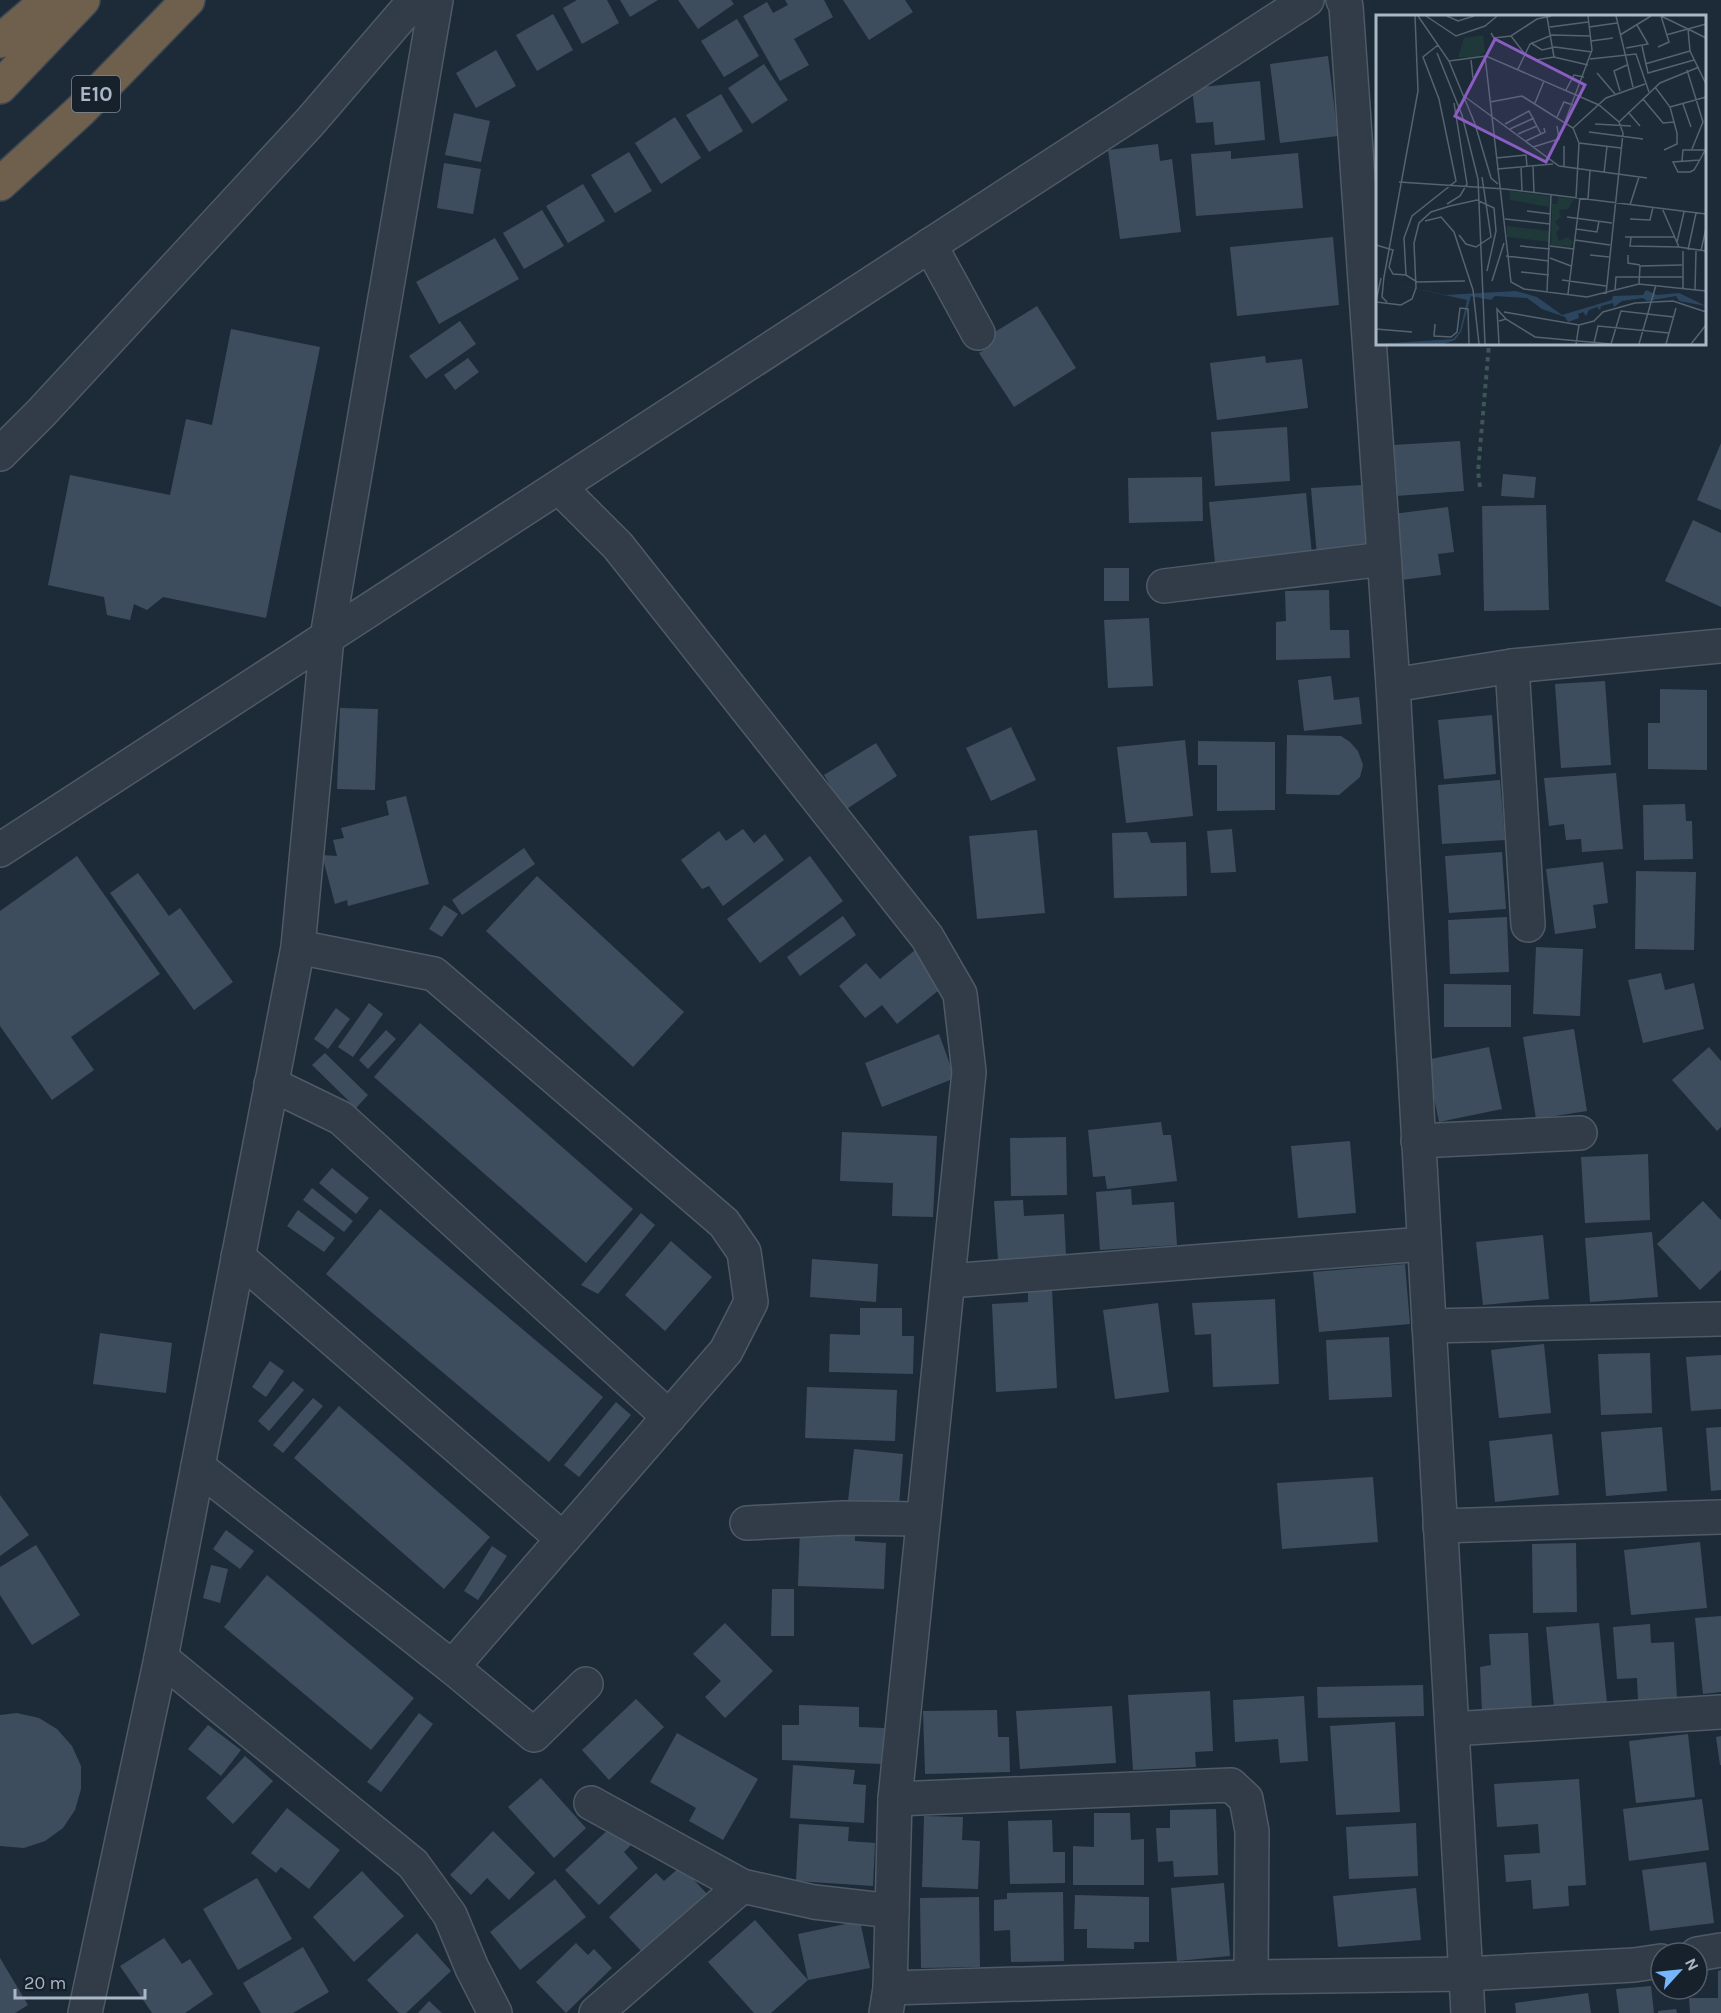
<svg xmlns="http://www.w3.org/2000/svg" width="1721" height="2013" font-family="Karla,sans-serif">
<rect width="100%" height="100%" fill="#1d2b38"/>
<!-- building -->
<g fill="#3e4d5d">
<polygon points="577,0 607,0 619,23 582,44 563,8"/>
<polygon points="620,0 658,0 630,17"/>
<polygon points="678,0 731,0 734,4 698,29"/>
<polygon points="785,0 824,0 833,17 794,39 809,65 780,81 743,16 767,2 773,13 788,5"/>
<polygon points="843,0 905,0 913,12 869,40"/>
<polygon points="553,14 573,50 537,71 516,35"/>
<polygon points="737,19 759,56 724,77 701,41"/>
<polygon points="496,50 516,86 476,108 456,73"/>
<polygon points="1328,56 1338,136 1280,143 1270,64"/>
<polygon points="764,64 788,100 752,124 728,88"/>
<polygon points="1260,81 1265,140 1215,145 1213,122 1196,123 1192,88"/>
<polygon points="721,94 743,131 709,152 686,115"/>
<polygon points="454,113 490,121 481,162 445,155"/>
<polygon points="675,117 701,158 661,184 635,143"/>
<polygon points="1158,144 1160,161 1172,159 1181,232 1120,239 1108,150"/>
<polygon points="1231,151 1231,159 1298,153 1303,208 1196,216 1191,154"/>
<polygon points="629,152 652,191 615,213 591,175"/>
<polygon points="444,163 481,169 473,214 437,208"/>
<polygon points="583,184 605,221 568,243 546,206"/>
<polygon points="542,210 564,246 524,269 503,233"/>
<polygon points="1333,237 1339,305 1237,316 1230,247"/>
<polygon points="495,238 519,279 439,324 416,282"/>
<polygon points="1037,306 1076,368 1014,407 979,353 989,347 985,338"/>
<polygon points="460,321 476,344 426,379 409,356"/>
<polygon points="231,329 320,347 266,618 163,597 147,610 134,604 130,620 107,615 104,597 48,585 70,475 170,495 186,419 212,425"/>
<polygon points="1265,356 1266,363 1302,359 1308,408 1217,420 1210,363"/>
<polygon points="468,358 479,372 455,390 444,375"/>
<polygon points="1287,427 1290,481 1215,486 1211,432"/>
<polygon points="1460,441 1464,491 1396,496 1393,445"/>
<polygon points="1721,443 1721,510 1697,500"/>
<polygon points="1503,474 1536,477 1534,498 1501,496"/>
<polygon points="1202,477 1203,521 1129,523 1128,478"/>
<polygon points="1363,485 1367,542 1354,554 1317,556 1311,488"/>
<polygon points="1306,493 1312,555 1215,563 1209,502"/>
<polygon points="1546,505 1549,610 1484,611 1482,506"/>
<polygon points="1448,507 1454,552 1438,554 1441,575 1401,580 1393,514"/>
<polygon points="1693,520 1721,533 1721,607 1665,581"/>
<rect x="1104" y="568" width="25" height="33"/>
<polygon points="1329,590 1330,630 1349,630 1350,658 1276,660 1276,622 1286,621 1285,591"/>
<polygon points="1149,618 1153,686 1108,688 1104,620"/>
<polygon points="1331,676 1334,700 1359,697 1362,724 1304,731 1298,680"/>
<polygon points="1605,681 1611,765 1561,768 1555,684"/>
<polygon points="1660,689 1707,690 1707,770 1648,769 1648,723 1660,723"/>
<polygon points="340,708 378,709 375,790 337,789"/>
<polygon points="1492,715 1496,774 1444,779 1438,720"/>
<polygon points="1011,727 1036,780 991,801 966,748"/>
<polygon points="1287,735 1341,736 1350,742 1358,751 1363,765 1360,777 1339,795 1286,794"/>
<polygon points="1185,740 1193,816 1126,823 1117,747"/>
<polygon points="1198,741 1275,742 1275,810 1217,811 1217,765 1198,765"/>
<polygon points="876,743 897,776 845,810 824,775"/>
<polygon points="1616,773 1623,849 1582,852 1581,839 1566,840 1564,824 1549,826 1544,778"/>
<polygon points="1500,780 1505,840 1442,844 1438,785"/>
<polygon points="406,796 429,884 348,906 347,900 335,904 322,855 337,856 333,840 344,838 341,828 389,815 386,801"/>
<polygon points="1685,804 1686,821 1692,821 1693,859 1644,860 1643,805"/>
<polygon points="743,829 754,843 765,834 784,860 723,906 709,886 702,889 681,860 719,831 726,841"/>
<polygon points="1232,829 1236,872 1211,873 1207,831"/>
<polygon points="1037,830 1045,913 977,919 969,836"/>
<polygon points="1147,832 1151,843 1186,842 1187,896 1114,898 1112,833"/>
<polygon points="524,848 535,864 462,915 452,900"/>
<polygon points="1502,852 1506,909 1449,913 1445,856"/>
<polygon points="77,856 160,974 71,1037 94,1070 52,1100 0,1026 0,911"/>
<polygon points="810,856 843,901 760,963 727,919"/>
<polygon points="1603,862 1608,903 1593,905 1596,928 1555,934 1546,869"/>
<polygon points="1636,871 1696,872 1694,950 1635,949"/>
<polygon points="138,873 169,916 180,908 233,982 194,1010 110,893"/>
<polygon points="537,876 684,1012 633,1067 486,931"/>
<polygon points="444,905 458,914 442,937 429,929"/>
<polygon points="843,916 856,935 800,976 787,957"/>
<polygon points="1507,917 1509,972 1450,974 1448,920"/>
<polygon points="1536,947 1583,949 1580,1016 1533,1014"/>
<polygon points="915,950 944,986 897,1024 882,1005 865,1018 839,986 866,963 880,979"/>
<polygon points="1661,973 1665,990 1694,983 1704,1029 1643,1043 1628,980"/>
<polygon points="1444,984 1511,985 1511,1027 1444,1027"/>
<polygon points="369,1003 383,1014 353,1057 338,1047"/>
<polygon points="336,1008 350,1019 328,1049 314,1039"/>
<polygon points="420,1023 633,1209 586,1263 374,1077"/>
<polygon points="1574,1029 1587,1111 1536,1119 1523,1037"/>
<polygon points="386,1030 396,1039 368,1069 359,1060"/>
<polygon points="939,1034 955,1078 882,1107 865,1063"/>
<polygon points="1489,1047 1502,1109 1439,1122 1426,1060"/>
<polygon points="1709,1047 1721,1061 1721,1127 1717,1131 1672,1080"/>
<polygon points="325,1053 368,1095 356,1108 312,1065"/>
<polygon points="1161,1122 1163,1135 1171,1135 1177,1181 1107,1189 1105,1176 1093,1177 1088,1130"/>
<polygon points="842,1132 937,1136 933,1217 892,1216 893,1183 840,1181"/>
<polygon points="1066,1137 1067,1195 1011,1196 1010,1138"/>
<polygon points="1350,1141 1356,1213 1298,1218 1291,1146"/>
<polygon points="1648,1154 1650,1220 1585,1223 1581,1157"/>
<polygon points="332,1168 369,1198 356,1214 319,1183"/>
<polygon points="312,1188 353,1221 344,1232 303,1200"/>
<polygon points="1131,1189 1132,1205 1174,1202 1177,1245 1100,1250 1096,1192"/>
<polygon points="1023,1200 1024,1216 1064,1214 1066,1256 998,1260 994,1201"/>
<polygon points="1703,1201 1721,1220 1721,1270 1700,1290 1657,1244"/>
<polygon points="380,1209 603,1397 549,1462 326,1274"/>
<polygon points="298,1210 335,1238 324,1252 287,1226"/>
<polygon points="641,1213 655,1225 598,1294 581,1285"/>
<polygon points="1652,1232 1658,1297 1590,1302 1585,1238"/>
<polygon points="1543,1235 1549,1299 1483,1305 1476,1242"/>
<polygon points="671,1241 712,1277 665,1331 625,1295"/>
<polygon points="812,1259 878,1264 876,1302 810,1297"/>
<polygon points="1405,1264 1410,1324 1319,1332 1313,1272"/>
<polygon points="1052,1289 1057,1388 996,1392 992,1304 1028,1302 1028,1291"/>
<polygon points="1275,1299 1279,1384 1213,1387 1211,1334 1195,1335 1192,1303"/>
<polygon points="1158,1303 1169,1392 1115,1399 1103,1310"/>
<polygon points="860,1308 902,1308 902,1336 914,1336 913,1374 829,1372 830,1334 860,1335"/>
<polygon points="100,1333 172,1343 166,1393 93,1384"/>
<polygon points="1389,1337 1392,1397 1329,1400 1326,1340"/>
<polygon points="1544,1344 1551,1413 1499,1418 1491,1350"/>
<polygon points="1650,1353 1652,1413 1601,1415 1598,1354"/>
<polygon points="1721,1355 1721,1409 1691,1411 1686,1357"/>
<polygon points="270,1361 284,1371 266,1397 252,1387"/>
<polygon points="293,1381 304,1390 269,1431 258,1421"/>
<polygon points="807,1387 897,1390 895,1441 805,1438"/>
<polygon points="313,1398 323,1406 283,1453 273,1445"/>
<polygon points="616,1402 631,1415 579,1477 564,1465"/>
<polygon points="339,1406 490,1537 444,1589 294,1458"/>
<polygon points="1662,1427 1667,1491 1606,1496 1601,1432"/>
<polygon points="1721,1427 1721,1490 1711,1491 1706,1428"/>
<polygon points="1552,1434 1559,1495 1495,1502 1489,1441"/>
<polygon points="854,1449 903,1454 899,1506 848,1501"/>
<polygon points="1373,1477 1378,1542 1282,1549 1277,1483"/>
<polygon points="0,1495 29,1535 0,1556"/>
<polygon points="800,1528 855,1530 855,1541 886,1543 884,1589 798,1586"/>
<polygon points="226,1530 254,1551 240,1569 213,1549"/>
<polygon points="1700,1542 1707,1608 1631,1615 1624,1550"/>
<polygon points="1576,1543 1577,1612 1533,1613 1532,1544"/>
<polygon points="36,1545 80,1615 32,1645 0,1595 0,1567"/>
<polygon points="492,1546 507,1556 478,1600 464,1591"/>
<polygon points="211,1565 228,1569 220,1603 203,1598"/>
<polygon points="267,1575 414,1698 371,1750 224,1627"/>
<polygon points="772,1589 794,1589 794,1636 771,1636"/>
<polygon points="1721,1616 1721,1692 1703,1694 1695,1618"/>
<polygon points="725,1623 773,1671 725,1718 705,1697 721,1681 693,1654"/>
<polygon points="1599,1623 1607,1703 1554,1707 1546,1627"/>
<polygon points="1650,1624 1651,1643 1674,1642 1677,1699 1638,1701 1637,1678 1617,1679 1613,1627"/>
<polygon points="1528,1633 1532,1709 1482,1712 1480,1667 1491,1665 1489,1634"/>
<polygon points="1423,1685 1424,1716 1318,1718 1317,1687"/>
<polygon points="1210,1691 1213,1751 1195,1752 1196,1767 1133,1770 1128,1695"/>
<polygon points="1304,1696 1308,1761 1280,1763 1278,1739 1235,1742 1233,1700"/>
<polygon points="636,1699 664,1727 609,1780 582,1750"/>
<polygon points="799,1705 859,1707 859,1727 884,1728 883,1764 782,1760 782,1725 799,1725"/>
<polygon points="1112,1706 1116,1763 1020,1769 1016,1711"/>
<polygon points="997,1710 998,1737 1009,1737 1010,1772 925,1774 923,1711"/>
<polygon points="17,1713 39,1718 57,1729 72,1746 81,1766 81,1789 75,1810 63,1828 45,1841 24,1848 0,1846 0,1715"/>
<polygon points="419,1713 433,1724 381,1792 367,1782"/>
<polygon points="1395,1722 1400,1812 1336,1815 1330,1726"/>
<polygon points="208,1725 241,1750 221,1776 188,1749"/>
<polygon points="677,1733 758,1779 723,1840 689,1821 696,1808 650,1782"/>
<polygon points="1688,1734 1695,1797 1636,1803 1629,1741"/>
<polygon points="1721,1736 1721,1765 1720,1765 1716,1737"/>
<polygon points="245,1756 273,1781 233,1824 206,1798"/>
<polygon points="793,1765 855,1770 853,1784 866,1785 864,1823 790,1818"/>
<polygon points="541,1778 586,1828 554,1858 508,1807"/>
<polygon points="1579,1779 1586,1885 1568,1886 1569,1906 1533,1909 1531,1880 1506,1882 1504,1855 1540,1853 1538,1824 1497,1827 1494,1784"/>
<polygon points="1702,1799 1709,1850 1629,1861 1623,1809"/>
<polygon points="287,1808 340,1850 309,1889 281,1867 276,1873 251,1853"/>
<polygon points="1216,1809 1218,1875 1174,1877 1173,1861 1158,1862 1156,1828 1170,1828 1170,1810"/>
<polygon points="1094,1813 1130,1813 1131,1840 1144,1839 1144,1885 1073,1885 1073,1846 1094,1847"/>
<polygon points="924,1816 963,1817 962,1840 980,1841 978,1889 922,1887"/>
<polygon points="1052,1820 1053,1852 1065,1852 1065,1883 1010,1884 1008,1821"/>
<polygon points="1416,1823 1418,1876 1349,1879 1346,1827"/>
<polygon points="799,1824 849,1827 848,1841 875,1843 873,1886 796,1881"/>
<polygon points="613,1825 631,1845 624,1852 638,1868 599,1905 565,1870"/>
<polygon points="493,1831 535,1873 509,1900 487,1878 471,1895 450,1875"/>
<polygon points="1706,1862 1714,1923 1650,1931 1642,1870"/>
<polygon points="681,1866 708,1895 645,1955 609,1917 656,1873 664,1881"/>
<polygon points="362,1871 404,1916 354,1962 313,1917"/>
<polygon points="257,1878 292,1939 238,1970 203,1909"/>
<polygon points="555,1879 586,1917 520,1970 490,1932"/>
<polygon points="1224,1883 1230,1956 1177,1961 1171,1888"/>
<polygon points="1416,1888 1421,1940 1338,1947 1333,1896"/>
<polygon points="1063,1892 1064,1961 1011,1962 1010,1930 994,1931 994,1900 1007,1899 1007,1893"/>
<polygon points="1075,1895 1149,1897 1149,1942 1134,1942 1134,1949 1087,1948 1087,1929 1074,1929"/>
<polygon points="979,1897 980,1967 921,1968 920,1898"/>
<polygon points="755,1920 808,1980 798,1934 860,1921 870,1968 808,1980 771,2013 754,2013 708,1962"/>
<polygon points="417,1933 451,1971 406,2013 399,2013 367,1980"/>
<polygon points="164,1938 182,1964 190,1959 213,1994 185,2013 152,2013 120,1966"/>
<polygon points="576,1943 588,1955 594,1949 612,1968 566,2013 536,1982"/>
<polygon points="303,1947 329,1992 293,2013 261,2013 243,1983"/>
<polygon points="0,1958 28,2005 15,2013 0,2013"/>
<polygon points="1721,1970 1721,2013 1690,2013 1689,1998 1718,1998 1718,1971"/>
<polygon points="1651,1986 1654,2013 1619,2013 1616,1989"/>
<polygon points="1588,1993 1591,2013 1516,2013 1515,2003"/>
<polygon points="429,2001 442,2013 418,2013"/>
<polygon points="1676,2009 1677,2013 1658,2013 1658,2011"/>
</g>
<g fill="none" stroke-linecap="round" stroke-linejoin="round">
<defs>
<g id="minor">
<polyline points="1343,0 1346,6 1393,685 1468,2013"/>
<polyline points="930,245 978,333"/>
<polyline points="0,454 41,413 310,122 415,0"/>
<polyline points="559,487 618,546 927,937 960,994 969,1072 895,1799 890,1988 886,2013"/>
<polyline points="1164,586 1384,559"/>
<polyline points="1512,666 1528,925"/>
<polyline points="1393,685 1512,666 1721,646"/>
<polyline points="0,850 1307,0"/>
<polyline points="298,947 434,974 724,1223 744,1252 751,1302 726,1351 452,1667"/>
<polyline points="271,1084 341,1118 669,1417"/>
<polyline points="1418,1141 1580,1133"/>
<polyline points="238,1257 563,1539"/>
<polyline points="949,1281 1424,1244"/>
<polyline points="1429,1326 1720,1319"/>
<polyline points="198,1467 452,1667 534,1735 586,1684"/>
<polyline points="747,1523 843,1518 923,1519"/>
<polyline points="1440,1526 1721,1517"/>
<polyline points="161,1658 413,1864 450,1915 472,1968 495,2013"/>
<polyline points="1452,1729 1721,1712"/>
<polyline points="895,1799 1231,1785 1246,1799 1252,1831 1251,1977"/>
<polyline points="591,1803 742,1886 814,1902 892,1911"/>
<polyline points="1697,1954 1721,1950"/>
<polyline points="890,1988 1251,1977 1466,1974 1634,1965 1661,1961"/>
<polyline points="85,2013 161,1658 298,947 327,637 436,0"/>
<polyline points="596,2013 742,1886"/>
</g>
<g id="highway">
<polyline points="0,41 48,0"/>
<polyline points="0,87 83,0"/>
<polyline points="0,184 81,110 188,0"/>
</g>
</defs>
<!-- minor casing -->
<use href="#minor" stroke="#4e5a66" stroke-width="36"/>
<!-- highway casing -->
<use href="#highway" stroke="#3b4752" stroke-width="36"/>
<!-- path -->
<polyline stroke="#3c5556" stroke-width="4" stroke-dasharray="4.5 4.5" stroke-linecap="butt" points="1480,487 1478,472 1489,344"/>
<!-- minor -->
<use href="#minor" stroke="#313c48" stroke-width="33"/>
<!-- highway -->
<use href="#highway" stroke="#6f5f4d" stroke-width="33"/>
</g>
<g text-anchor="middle" stroke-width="5" stroke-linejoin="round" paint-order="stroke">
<!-- shield labels -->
<rect fill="#17212c" stroke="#7e8a98" stroke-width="1.5" x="72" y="76" width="48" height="36" rx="4.5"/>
<g font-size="21" font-weight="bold" fill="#aab7c6">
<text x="96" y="101">E10</text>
</g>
</g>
<!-- overview -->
<g transform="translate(1376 15)">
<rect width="330" height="330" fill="#1d2b38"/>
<path d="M107 20 109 37 101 42H82L88 23ZM133 176 174 181 173 192 134 185ZM182 182 198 184 192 194 183 195 185 202 179 207 184 213 180 217 183 226 192 222 197 227 194 232 175 230 176 189H181ZM131 211 173 216V227L131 222Z" fill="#1f3839"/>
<path d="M0 265 70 280 140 276 161 282 186 300 236 285 237 281 267 280 270 275 281 280 303 278 330 291 303 286 300 281 271 286 267 283 246 286 238 292 237 288 225 291 224 295 221 292 213 295 210 301 207 297 202 299 203 303 192 307 189 302 166 294 151 283 119 281 115 285 95 281 85 317 79 325 68 329H1L77 324 84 316 91 285Z" fill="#2c465f"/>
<path fill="none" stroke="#556371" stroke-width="1.5" d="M42 1 73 46 99 109 115 163 122 169M50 1 80 21 109 11 121 1M71 1 82 6 98 1M240 1 257 72M285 1 312 14 314 36 330 69M171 2 178 42M174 12 212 7M213 12 241 8M312 14 330 23M115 18 118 23 135 21 161 4 175 1M244 20 275 1M290 20 330 9M135 21 148 38 160 45 178 42 212 50M215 26 237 23M155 28 166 35 179 32 216 37M266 31 272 58 318 45M282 32 293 27 285 1M250 33 272 29 261 10M61 38 86 100 102 164 109 329M109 41 135 267 148 274 211 282 263 269 330 276M214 44 260 39 273 77M95 45 97 63M73 46 110 41 223 90 243 107 247 118 230 279M269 49 314 36M142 54 154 29 176 20 214 21M311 55 327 107 316 134M221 58 239 79M279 72 294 92 301 118V129L288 135M190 75 198 60 208 62M244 76 238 56 251 50M88 81 183 151 271 163M267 84 287 108 298 107M114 87 146 81 197 113 203 128 200 183M159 88 168 66M307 89 315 112M294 92 330 82M252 97 264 111M181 102 188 87 197 90M189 107 216 35 212 1M243 107 284 68 323 52M129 109 153 96 165 119M219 109 255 111M197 113 230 83 269 69M134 114 158 103M213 117 267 124M142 119 161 111M150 126 169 117 168 113M203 128 245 133M188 131V152M157 132 183 124 181 111M120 143 150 140 151 151M324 145 297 147 302 157H314L318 155 326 141 330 133M306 146 307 135H329M157 151 158 178M145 152 146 176M121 154 177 149M228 158 231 131M23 167 129 174 330 199M212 184 214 156M71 189 84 181 91 169 78 88M254 190 263 162M286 193 303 232 330 236M151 196 175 199M191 202 236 208M129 204 174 209M254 204 274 205 277 192M49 206 65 202 78 217 97 275 103 329M200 214 221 217 223 206M83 220 90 229 100 232 115 222 106 162M249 222H298M255 222 254 231 303 232M199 225 234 230M301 227 308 197M0 230 17 235 13 252 17 259 30 260 41 267 89 266M144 231 174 234M174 231 198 234M312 235 320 198M325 236 330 213M214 240 233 242M252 240V248L264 250M130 241 173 246M174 243 195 251M145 257 173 260M30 260 28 223 36 201 80 166 63 84 47 42 62 30M8 261 6 282 11 287M8 262 42 76 39 1M186 265 230 271M116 266 128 228M263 269 264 251 306 250M307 274V236M239 276 240 262H307M319 276 320 236M171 277 175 180M192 279 204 183M0 286 5 263M0 287 25 290 36 284 40 273 38 228 43 208 55 197 74 191 101 185 118 193 120 216 111 256M128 297 203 310 218 306 227 297 259 288 297 286 330 297M123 306 130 304 159 322 235 329M59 309 58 321 75 322 81 317 84 293 92 294 93 329M0 314 36 317M218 328 222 311 293 318M123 329 121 294 130 304M200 329 203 310M235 329 245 296 298 302M263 329 280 270M290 329 300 293M315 329 330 310"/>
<path fill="#8b5dc1" fill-opacity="0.15" stroke="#8b5dc1" stroke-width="3" d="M119 24 209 70 170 147 79 101Z"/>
<rect width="330" height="330" fill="none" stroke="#aab7c6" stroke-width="3"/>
</g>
<!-- north arrow -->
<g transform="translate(1679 1971) rotate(63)"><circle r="28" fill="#17212c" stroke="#525d6a" stroke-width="1.5"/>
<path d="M0-4.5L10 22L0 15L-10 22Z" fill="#76b6ff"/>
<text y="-9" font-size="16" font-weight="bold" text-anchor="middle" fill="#aab7c6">N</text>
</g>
<!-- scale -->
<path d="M15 1989v9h130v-9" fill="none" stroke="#aab7c6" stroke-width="3"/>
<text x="24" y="1989" font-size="18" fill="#aab7c6" stroke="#17212c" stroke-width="4.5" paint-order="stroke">20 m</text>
</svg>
